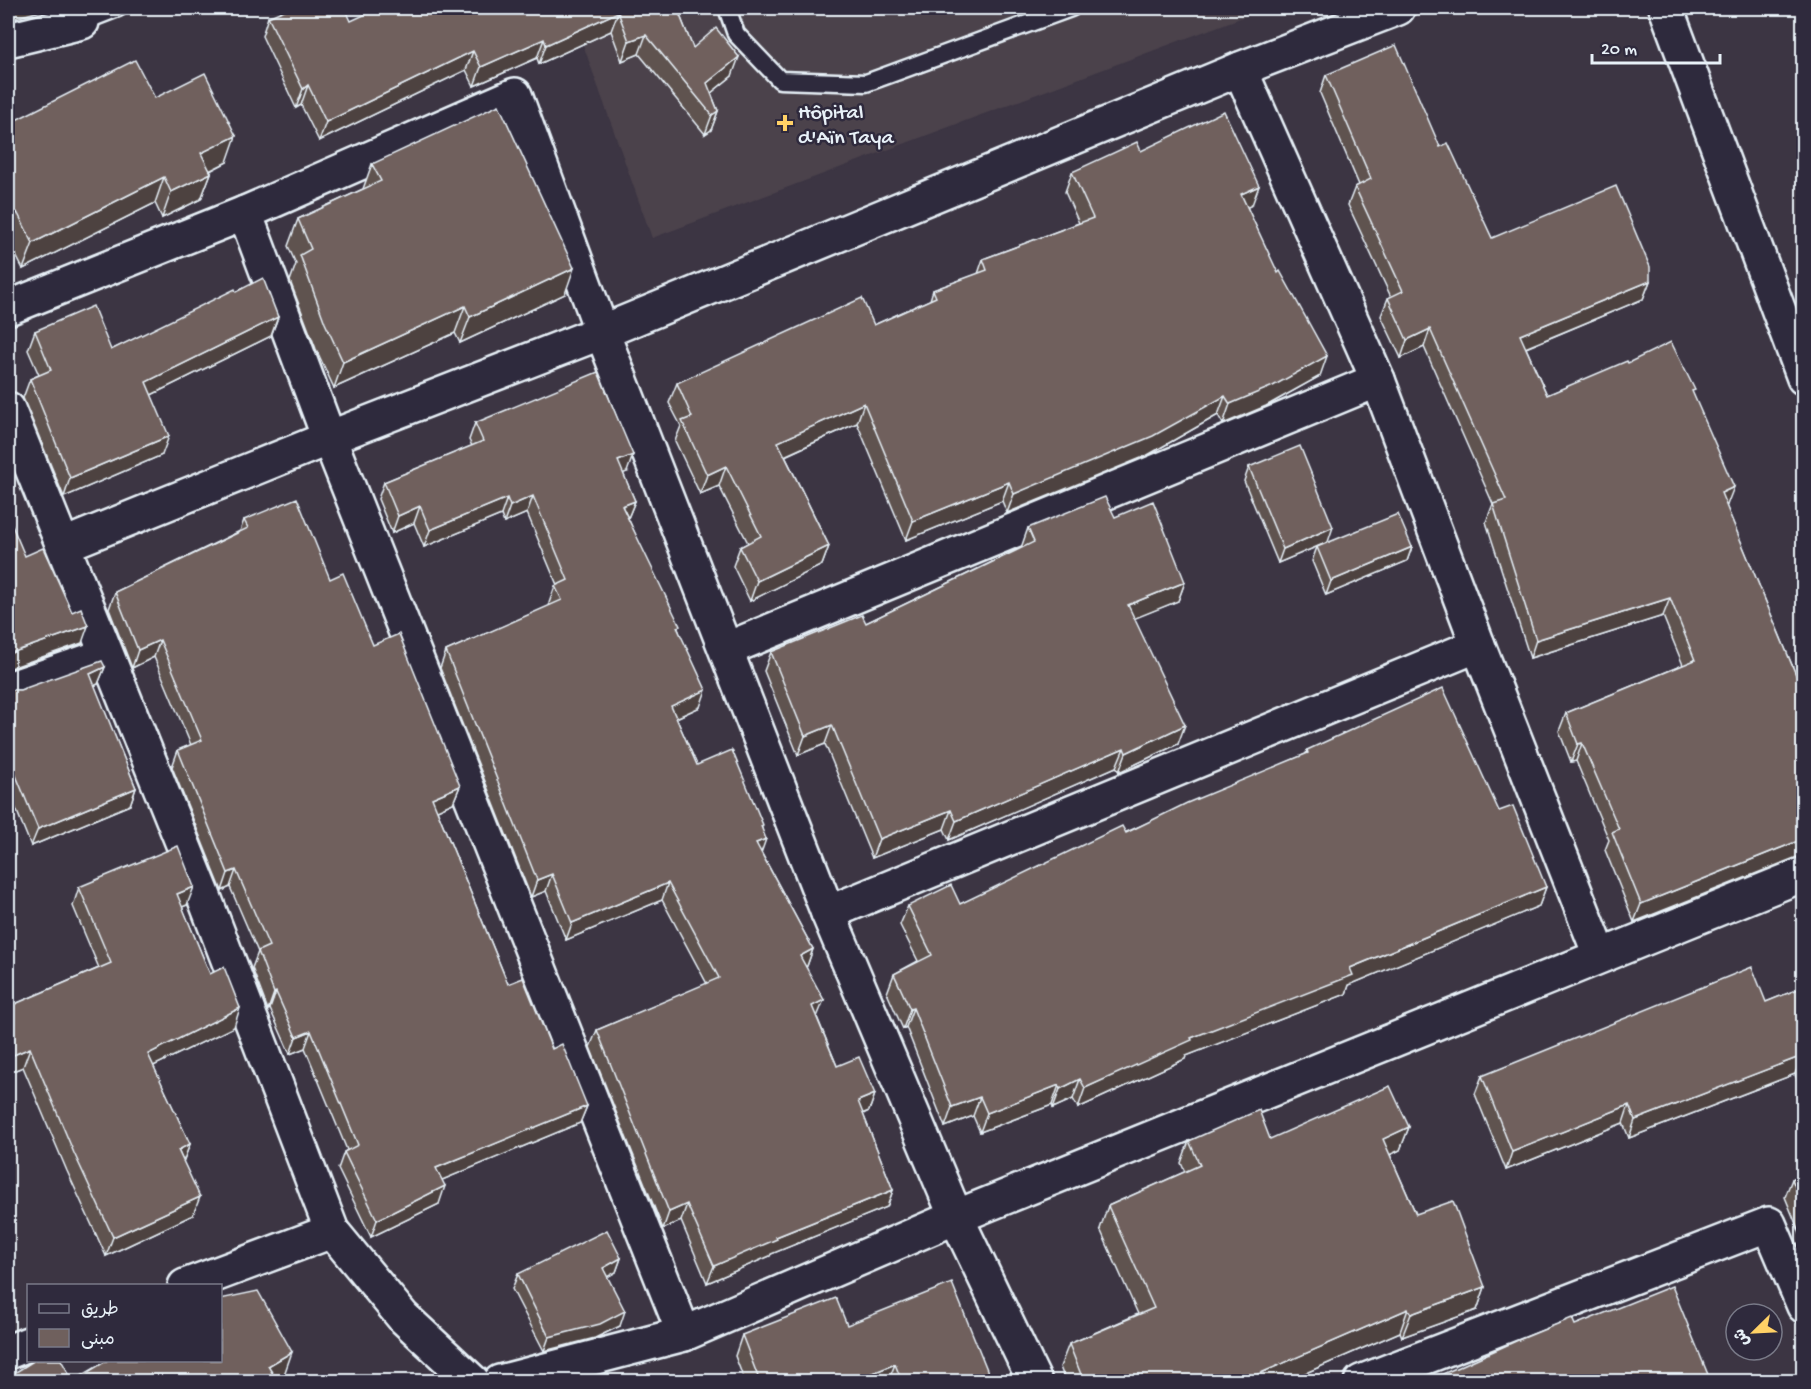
<svg xmlns="http://www.w3.org/2000/svg" width="1811" height="1389" font-family="'Gochi Hand','Playpen Sans Arabic',sans-serif">
<rect width="100%" height="100%" fill="#3c3543"/>
<filter id="ink" filterUnits="userSpaceOnUse"><feTurbulence type="fractalNoise" baseFrequency=".0167" numOctaves="2"/><feDisplacementMap in="SourceGraphic" scale="12" xChannelSelector="R" yChannelSelector="G"/><feConvolveMatrix kernelMatrix="1 2 1 2 8 2 1 2 1" color-interpolation-filters="sRGB"/></filter>
<g filter="url(#ink)">
<!-- built -->
<polygon fill="#4b424b" points="570,8 1267,8 652,238"/>
<g fill="none" stroke-linecap="round" stroke-linejoin="round">
<defs>
<g id="service">
<polyline points="727,8 736,34 780,80 866,83 1071,8"/>
<polyline points="82,22 118,8"/>
</g>
<g id="minor">
<polyline points="8,40 82,22 78,8"/>
<polyline points="1240,69 1378,380 1478,645 1600,955"/>
<polyline points="245,213 329,438 684,1334"/>
<polyline points="8,308 245,213 515,95 602,332 828,913 956,1217 1035,1382"/>
<polyline points="8,409 203,894 332,1231 403,1317 473,1382"/>
<polyline points="64,545 329,438 602,332 1240,69 1398,8"/>
<polyline points="727,649 1378,380"/>
<polyline points="8,689 106,655"/>
<polyline points="828,913 1478,645"/>
<polyline points="185,1286 332,1231"/>
<polyline points="8,1352 28,1344"/>
<polyline points="1361,1382 1769,1224 1804,1306"/>
</g>
<g id="secondary">
<polyline points="1666,8 1804,378"/>
<polyline points="500,1382 684,1334 956,1217 1804,874"/>
</g>
</defs>
<!-- service casing -->
<use href="#service" stroke="#e8f1f8" stroke-width="21"/>
<!-- minor casing -->
<use href="#minor" stroke="#e8f1f8" stroke-width="38"/>
<!-- secondary casing -->
<use href="#secondary" stroke="#e8f1f8" stroke-width="38"/>
<!-- service -->
<use href="#service" stroke="#2f2a3d" stroke-width="16"/>
<!-- minor -->
<use href="#minor" stroke="#2f2a3d" stroke-width="33"/>
<!-- secondary -->
<use href="#secondary" stroke="#2f2a3d" stroke-width="33"/>
</g>
<!-- wall -->
<g fill="#5f5350" stroke="#e8f1f8" stroke-width="1.5">
<polygon points="677,8 693,48 732,76 711,93 718,111 711,130 705,134 639,54 622,61 611,31 539,64 537,58 474,86 466,70 319,141 301,105 296,108 262,36 268,17 351,21 419,9"/>
<polygon points="1326,75 1440,147 1492,238 1650,281 1643,299 1526,348 1547,395 1628,363 1693,394 1727,505 1726,506 1799,682 1803,679 1803,856 1797,857 1634,922 1605,850 1609,840 1576,761 1571,762 1559,731 1566,713 1683,665 1663,616 1530,658 1486,522 1493,504 1424,347 1401,358 1381,316 1388,298 1391,297 1348,205 1355,187 1359,185 1320,93"/>
<polygon points="155,98 227,162 210,171 211,173 201,199 162,218 155,203 23,269 8,240 8,124"/>
<polygon points="1141,151 1252,205 1247,207 1320,376 1266,406 1223,424 1218,415 1146,456 1007,513 1002,501 906,540 857,423 785,456 829,546 822,565 750,601 733,566 740,547 748,543 719,486 700,494 675,441 681,426 669,403 677,383 874,325 930,300 933,290 978,274 983,259 1079,223 1065,192 1072,172"/>
<polygon points="372,164 565,294 460,343 455,333 334,388 316,349 290,281 296,264 288,246 298,219 363,189"/>
<polygon points="236,292 278,317 271,336 151,395 162,455 64,497 23,398 30,379 39,375 28,350 35,331 111,350"/>
<polygon points="475,423 627,472 623,473 635,501 628,518 679,631 700,707 676,718 697,765 762,828 761,852 813,949 807,966 806,966 817,1017 837,1066 875,1094 869,1111 863,1114 893,1190 887,1207 771,1254 770,1256 707,1283 681,1221 663,1229 590,1047 597,1030 707,984 662,900 566,940 546,891 531,897 440,668 446,651 550,606 549,603 555,586 557,585 527,513 504,523 501,515 424,547 414,523 392,533 378,499 384,482 472,446 469,440"/>
<polygon points="1249,467 1328,542 1278,563 1244,481"/>
<polygon points="244,520 330,579 373,645 460,786 453,803 437,810 508,984 552,1049 587,1106 580,1123 442,1180 439,1204 371,1237 338,1169 344,1152 347,1150 305,1048 290,1054 270,1009 268,1010 252,968 258,952 230,887 222,891 172,767 178,750 191,745 154,657 132,668 109,609 115,592 240,531"/>
<polygon points="1028,528 1185,582 1178,601 1134,618 1178,744 1119,772 1116,767 949,840 944,829 872,858 825,744 798,755 764,671 771,652 866,623 1021,548"/>
<polygon points="1317,547 1412,547 1407,561 1326,595 1312,561"/>
<polygon points="105,667 98,684 94,686 136,788 130,805 31,846 8,789 8,688 10,690 20,690"/>
<polygon points="1307,750 1499,811 1546,887 1539,906 1349,985 1346,994 1186,1056 1185,1059 1078,1108 1073,1099 1053,1108 1052,1105 980,1132 973,1116 945,1127 906,1027 903,1029 887,993 894,974 918,961 900,925 908,906 960,904 1306,754"/>
<polygon points="79,887 187,905 182,907 210,974 234,1027 153,1066 190,1144 183,1162 193,1215 106,1256 67,1171 23,1067 8,1073 8,1007 99,968 73,906"/>
<polygon points="1803,987 1803,1095 1795,1074 1629,1138 1623,1123 1506,1170 1475,1094 1482,1076 1766,1002"/>
<polygon points="1409,1127 1400,1150 1390,1155 1416,1214 1485,1287 1477,1310 1402,1337 1400,1332 1285,1382 1066,1382 1060,1367 1069,1344 1138,1314 1100,1229 1108,1206 1185,1172 1181,1163 1189,1141 1270,1139"/>
<polygon points="1803,1174 1803,1241 1785,1197 1792,1179"/>
<polygon points="621,1258 616,1272 607,1277 620,1326 595,1338 544,1351 512,1289 518,1274"/>
<polygon points="847,1325 992,1382 745,1382 735,1356 742,1335"/>
</g>
<!-- shaded-wall -->
<g fill="#4e4341" stroke="#e8f1f8" stroke-width="1.5">
<polygon points="8,8 48,8 47,9 8,20"/>
<polygon points="618,12 611,31 539,64 546,45"/>
<polygon points="646,35 639,54 622,61 629,41"/>
<polygon points="544,39 537,58 474,86 481,67"/>
<polygon points="473,51 466,70 319,141 326,122"/>
<polygon points="739,57 732,76 701,101 707,83"/>
<polygon points="308,85 301,105 296,108 303,89"/>
<polygon points="718,111 711,130 705,134 712,115"/>
<polygon points="236,136 227,162 191,180 201,153"/>
<polygon points="211,173 201,199 162,218 171,192"/>
<polygon points="164,177 155,203 23,269 33,243"/>
<polygon points="1259,186 1252,205 1234,214 1241,194"/>
<polygon points="17,212 8,237 8,217"/>
<polygon points="574,268 565,294 460,343 470,317"/>
<polygon points="1650,281 1643,299 1513,353 1520,335"/>
<polygon points="465,306 455,333 334,388 343,362"/>
<polygon points="278,317 271,336 139,401 146,382"/>
<polygon points="1430,329 1424,347 1401,358 1407,340"/>
<polygon points="1327,356 1320,376 1266,406 1223,424 1230,404"/>
<polygon points="1225,396 1218,415 1146,456 1007,513 1014,494"/>
<polygon points="864,403 857,423 771,462 778,442"/>
<polygon points="169,436 162,455 64,497 70,478"/>
<polygon points="633,455 627,472 612,478 618,461"/>
<polygon points="726,466 719,486 700,494 707,475"/>
<polygon points="1009,482 1002,501 906,540 913,521"/>
<polygon points="1734,487 1727,505 1715,511 1721,493"/>
<polygon points="533,496 527,513 504,523 510,506"/>
<polygon points="507,498 501,515 424,547 430,530"/>
<polygon points="635,501 628,518 622,506"/>
<polygon points="420,506 414,523 392,533 398,516"/>
<polygon points="1333,527 1328,542 1278,563 1283,549"/>
<polygon points="829,546 822,565 750,601 757,581"/>
<polygon points="1412,547 1407,561 1326,595 1331,581"/>
<polygon points="1185,582 1178,601 1121,624 1128,605"/>
<polygon points="1670,598 1663,616 1530,658 1536,640"/>
<polygon points="88,626 82,643 8,669 8,654"/>
<polygon points="160,640 154,657 132,668 138,650"/>
<polygon points="105,667 98,684 83,691 90,674"/>
<polygon points="706,690 700,707 665,723 671,706"/>
<polygon points="832,725 825,744 798,755 805,736"/>
<polygon points="1185,725 1178,744 1119,772 1126,753"/>
<polygon points="1582,743 1576,761 1571,762 1578,744"/>
<polygon points="1124,748 1116,767 949,840 956,821"/>
<polygon points="460,786 453,803 426,815 432,798"/>
<polygon points="136,788 130,805 31,846 38,829"/>
<polygon points="951,810 944,829 872,858 879,839"/>
<polygon points="766,839 760,856 756,843"/>
<polygon points="1803,839 1803,856 1797,857 1634,922 1641,904"/>
<polygon points="236,870 230,887 222,891 228,873"/>
<polygon points="552,874 546,891 531,897 537,880"/>
<polygon points="668,883 662,900 566,940 572,923"/>
<polygon points="194,887 187,905 170,912 177,894"/>
<polygon points="1546,887 1539,906 1349,985 1346,994 1186,1056 1185,1059 1078,1108 1085,1088 1191,1038 1350,968"/>
<polygon points="813,949 807,966 794,973 800,956"/>
<polygon points="276,992 270,1009 268,1010 274,993"/>
<polygon points="824,1000 817,1017 806,1023 812,1006"/>
<polygon points="240,1008 234,1027 141,1072 148,1054"/>
<polygon points="913,1008 906,1027 903,1029 910,1009"/>
<polygon points="311,1031 305,1048 290,1054 296,1037"/>
<polygon points="30,1048 23,1067 8,1073 8,1066 11,1056"/>
<polygon points="1802,1056 1795,1074 1629,1138 1635,1120"/>
<polygon points="1080,1079 1073,1099 1053,1108 1060,1089"/>
<polygon points="1059,1085 1052,1105 980,1132 987,1113"/>
<polygon points="875,1094 869,1111 852,1118 858,1101"/>
<polygon points="980,1097 973,1116 945,1127 952,1107"/>
<polygon points="1629,1105 1623,1123 1506,1170 1512,1152"/>
<polygon points="587,1106 580,1123 430,1185 436,1168"/>
<polygon points="1409,1127 1400,1150 1374,1162 1383,1139"/>
<polygon points="190,1144 183,1162 178,1150"/>
<polygon points="445,1186 439,1204 371,1237 377,1220"/>
<polygon points="893,1190 887,1207 771,1254 770,1256 707,1283 714,1266 776,1237"/>
<polygon points="200,1197 193,1215 106,1256 113,1237"/>
<polygon points="687,1204 681,1221 663,1229 669,1212"/>
<polygon points="621,1258 616,1272 598,1282 603,1268"/>
<polygon points="1485,1287 1477,1310 1402,1337 1411,1314"/>
<polygon points="1408,1309 1400,1332 1285,1382 1240,1382"/>
<polygon points="625,1311 620,1326 595,1338 544,1351 549,1337"/>
<polygon points="292,1352 284,1375 273,1382 268,1366"/>
<polygon points="895,1364 888,1382 851,1382"/>
</g>
<!-- building -->
<g fill="#6f605d" stroke="#e8f1f8" stroke-width="1.5">
<polygon points="289,8 345,8 351,21 379,8 419,8 419,9 422,8 677,8 693,48 716,28 739,57 707,83 718,111 712,115 646,35 629,41 618,12 546,45 544,39 481,67 473,51 326,122 308,85 303,89 268,17"/>
<polygon points="1396,45 1440,147 1448,143 1492,238 1616,186 1650,267 1650,281 1520,335 1547,395 1627,361 1628,363 1671,342 1695,390 1692,391 1734,487 1721,493 1799,682 1803,679 1803,839 1641,904 1612,832 1619,829 1582,743 1578,744 1566,713 1695,660 1670,598 1536,640 1493,504 1506,500 1430,329 1407,340 1388,298 1403,291 1355,187 1371,179 1326,75"/>
<polygon points="135,60 155,98 205,73 236,136 201,153 211,173 171,192 164,177 33,243 17,212 8,217 8,124"/>
<polygon points="499,105 574,268 470,317 465,306 343,362 325,323 300,255 311,249 298,219 381,181 372,164"/>
<polygon points="1224,111 1259,186 1241,194 1278,273 1280,271 1327,356 1273,386 1230,404 1225,396 1153,436 1014,494 1009,482 913,521 864,403 778,442 829,546 757,581 740,547 761,536 726,466 707,475 682,421 692,417 677,383 862,298 874,325 936,297 933,290 987,270 983,259 1093,218 1072,172 1137,142 1141,151"/>
<polygon points="263,278 278,317 146,382 169,436 70,478 30,379 51,370 35,331 93,306 111,350 235,289 236,292"/>
<polygon points="598,372 633,455 618,461 635,501 622,506 680,626 677,627 706,690 671,706 697,765 732,750 763,825 761,826 766,839 756,843 813,949 800,956 824,1000 812,1006 837,1066 859,1057 875,1094 858,1101 893,1190 776,1237 777,1239 714,1266 687,1204 669,1212 597,1030 719,978 668,883 572,923 552,874 537,880 446,651 562,600 555,586 568,580 533,496 510,506 507,498 430,530 420,506 398,516 384,482 483,441 475,423"/>
<polygon points="1300,446 1333,527 1283,549 1249,467"/>
<polygon points="1105,497 1115,517 1153,501 1185,582 1128,605 1185,725 1126,753 1124,748 956,821 951,810 879,839 832,725 805,736 771,652 862,615 866,623 1034,542 1028,528"/>
<polygon points="297,498 330,579 343,573 373,645 399,634 460,786 432,798 508,984 523,978 552,1049 562,1044 587,1106 436,1168 445,1186 377,1220 344,1152 358,1145 311,1031 296,1037 276,992 274,993 258,951 269,946 236,870 228,873 178,750 202,740 160,640 138,650 115,592 248,528 244,520"/>
<polygon points="1398,514 1412,547 1331,581 1317,547"/>
<polygon points="8,516 25,556 43,548 72,612 81,608 88,626 8,654"/>
<polygon points="102,661 105,667 90,674 136,788 38,829 8,756 8,688 10,690 20,690"/>
<polygon points="1443,688 1499,811 1513,806 1546,887 1350,968 1353,975 1191,1038 1192,1040 1085,1088 1080,1079 1060,1089 1059,1085 987,1113 980,1097 952,1107 913,1008 910,1009 894,974 932,955 908,906 951,885 960,904 1122,826 1126,833 1187,803 1308,753 1307,750"/>
<polygon points="178,846 194,887 177,894 210,974 224,967 240,1008 148,1054 190,1144 178,1150 200,1197 113,1237 74,1153 30,1048 11,1056 8,1048 8,1007 111,963 79,887"/>
<polygon points="1752,967 1766,1002 1803,987 1803,1061 1802,1056 1635,1120 1629,1105 1512,1152 1482,1076"/>
<polygon points="1390,1086 1409,1127 1383,1139 1416,1214 1453,1201 1485,1287 1411,1314 1408,1309 1240,1382 1084,1382 1069,1344 1154,1308 1108,1206 1200,1165 1189,1141 1259,1110 1270,1139"/>
<polygon points="1803,1174 1803,1208 1792,1179"/>
<polygon points="607,1230 621,1258 603,1268 625,1311 600,1324 549,1337 518,1274"/>
<polygon points="952,1283 992,1382 902,1382 895,1364 851,1382 760,1382 742,1335 836,1298 847,1325"/>
<polygon points="1672,1286 1711,1382 1425,1382 1516,1341 1572,1318 1575,1325"/>
<polygon points="258,1291 292,1352 268,1366 278,1382 8,1382 8,1377 35,1360 61,1360 73,1381 108,1360 220,1360 220,1299"/>
<polygon points="664,1375 666,1382 649,1382"/>
</g>
</g>
<!-- markers -->
<path fill="#ffd166" stroke="#2f2a3d" stroke-width="2" d="M782 114h6v6h6v6h-6v6h-6v-6h-6v-6h6z"/>
<g text-anchor="middle" stroke-width="5" stroke-linejoin="round" paint-order="stroke">
<!-- poi labels -->
<g font-size="22" fill="#e8f1f8" stroke="#2f2a3d" text-anchor="start">
<text x="798" y="118">Hôpital<tspan x="798" dy="25">d'Aïn Taya</tspan></text>
</g>
</g>
<!-- margin -->
<rect width="1811" height="1389" fill="none" stroke="#2f2a3d" stroke-width="30"/>
<rect x="15" y="15" width="1781" height="1359" fill="none" stroke="#e8f1f8" stroke-width="2" filter="url(#ink)"/>
<!-- legend -->
<rect x="27" y="1284" width="195" height="78" fill="#2f2a3d" stroke="#797a88" stroke-width="1.5"/>
<rect x="39" y="1304" width="30" height="9" fill="#2f2a3d" stroke="#797a88" stroke-width="1.5"/>
<text x="81" y="1314" font-size="18" fill="#e8f1f8">طريق</text>
<rect x="39" y="1329" width="30" height="18" fill="#6f605d" stroke="#797a88" stroke-width="1.5"/>
<text x="81" y="1344" font-size="18" fill="#e8f1f8">مبنى</text>
<!-- north arrow -->
<g transform="translate(1754 1332) rotate(246)"><circle r="28" fill="#2f2a3d" stroke="#797a88" stroke-width="1.5"/>
<path d="M0-4.5L10 22L0 15L-10 22Z" fill="#ffd166"/>
<text y="-9" font-size="16" font-weight="bold" text-anchor="middle" fill="#e8f1f8">ش</text>
</g>
<!-- scale -->
<path d="M1592 54v9h128v-9" fill="none" stroke="#e8f1f8" stroke-width="3"/>
<text x="1601" y="54" font-size="18" fill="#e8f1f8" stroke="#2f2a3d" stroke-width="4.5" paint-order="stroke">20 m</text>
</svg>
